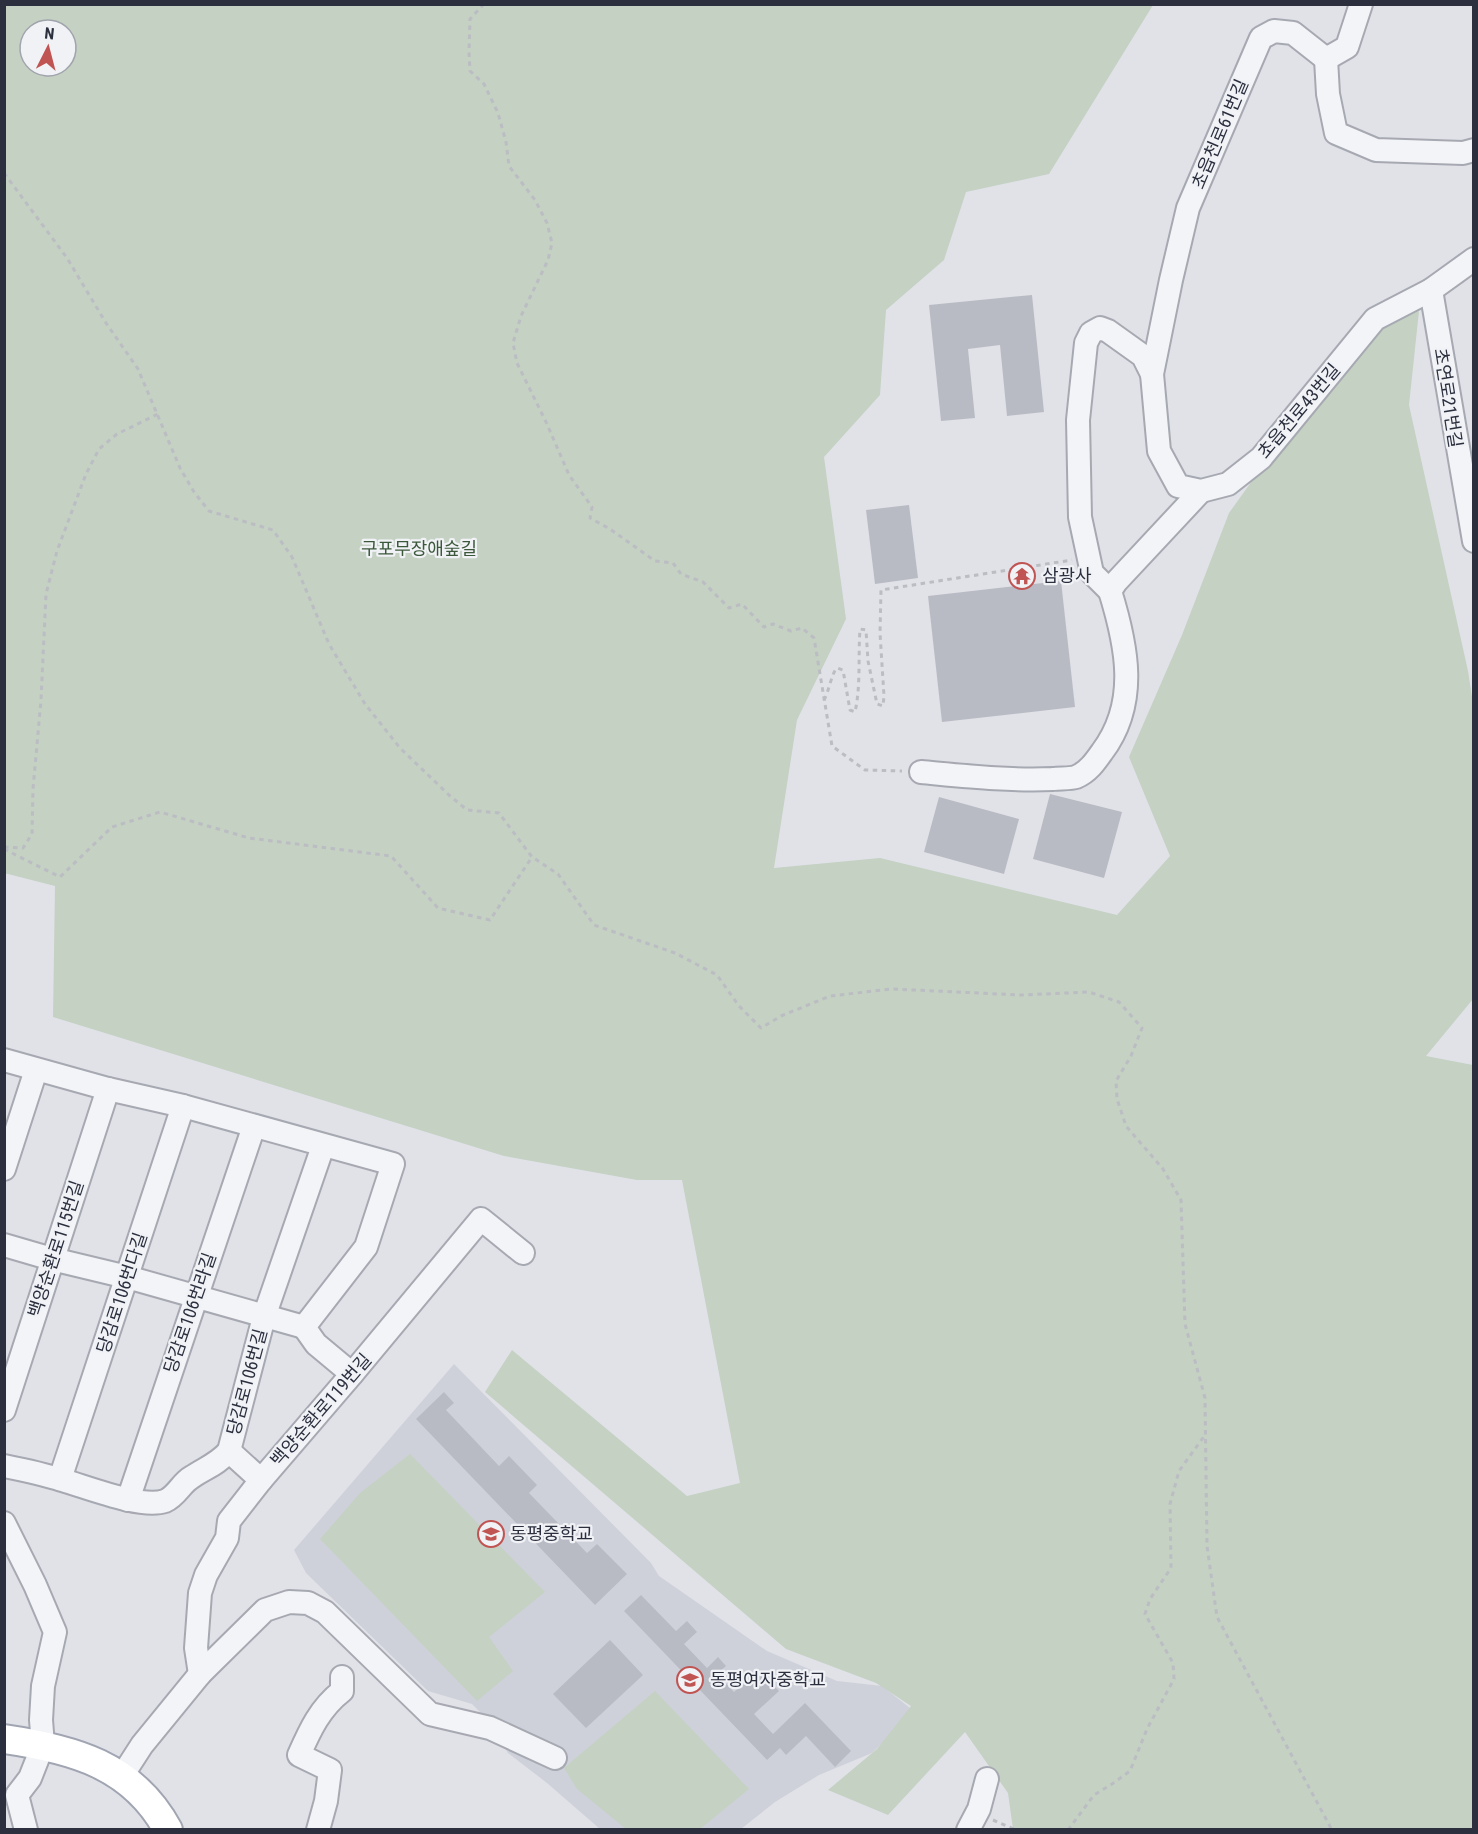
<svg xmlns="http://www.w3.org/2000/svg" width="1478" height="1834" font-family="'Roboto Condensed','Noto Sans KR',sans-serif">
<rect width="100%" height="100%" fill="#e1e2e8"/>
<!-- built -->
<polygon fill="#cfd1da" points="454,1364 651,1563 659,1576 767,1651 837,1681 882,1686 915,1712 872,1753 819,1775 775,1802 741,1829 600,1829 547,1783 508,1753 485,1717 472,1704 428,1691 306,1573 294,1550"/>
<!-- green -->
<g fill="#c4d1c3" fill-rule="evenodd">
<path d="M4 5H1153L1049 174 966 192 944 260 886 310 880 395 824 457 846 619 797 720 774 868 880 858 1117 915 1170 856 1129 757 1182 635 1229 513 1277 446 1373 331 1419 311 1409 405 1468 671 1474 710 1473 999 1426 1056 1473 1065V1829H1013L1008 1793 965 1732 888 1815 828 1790 877 1749 911 1706 876 1683 786 1649 485 1392 512 1350 687 1496 740 1483 682 1180H637L504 1156 53 1017 55 886 4 873ZM30 30H66V66H30Z"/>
<polygon points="410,1454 545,1592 489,1637 513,1671 477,1701 320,1539 360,1493"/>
<polygon points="655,1691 749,1789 700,1829 626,1829 577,1789 564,1768"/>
</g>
<!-- building -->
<g fill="#b9bbc4">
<polygon points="1032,295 1044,412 1007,416 1000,345 968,349 975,418 941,421 929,305"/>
<polygon points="909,505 918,578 875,584 866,510"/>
<polygon points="1061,581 1075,707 942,722 928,596"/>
<polygon points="1050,794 1122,812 1104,878 1033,859"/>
<polygon points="939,797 1019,819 1004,874 924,852"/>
<polygon points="444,1392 454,1403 446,1410 499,1466 509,1456 537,1485 529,1493 587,1553 597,1544 627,1574 595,1605 416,1419"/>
<polygon points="641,1595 676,1631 687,1621 697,1632 684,1644 707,1668 718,1657 726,1666 717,1674 734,1692 758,1670 779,1691 754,1714 773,1734 805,1703 851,1751 835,1767 806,1736 786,1755 780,1748 767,1760 624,1611"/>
<polygon points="610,1640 643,1675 586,1728 553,1694"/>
</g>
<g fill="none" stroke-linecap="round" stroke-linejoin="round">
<defs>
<g id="minor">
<polyline points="1361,4 1347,47 1326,59 1293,33 1274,31 1261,38 1188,208 1171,280 1152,374 1159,451 1178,486 1201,491 1228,484 1261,458 1375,319 1431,290 1474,259"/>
<polyline points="1326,59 1328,94 1336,133 1376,150 1463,153 1474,150"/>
<polyline points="1431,290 1474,541"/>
<polyline points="1110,591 1092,573 1080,517 1078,420 1086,343 1091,333 1100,328 1108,331 1143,356 1152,374"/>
<path d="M921 772C965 776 1010 781 1053 779 1060 778 1070 779 1076 777 1088 772 1095 762 1102 752 1139 703 1127 646 1110 591L1116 582 1201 491"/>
<polyline points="4,1060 108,1089 183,1106 393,1164 366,1247 304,1327 316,1344 352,1374"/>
<polyline points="4,1169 36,1070"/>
<polyline points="4,1245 52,1259 127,1277 304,1327"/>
<polyline points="4,1410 108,1089"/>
<polyline points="229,1451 261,1480"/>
<path d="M4 1466C24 1470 43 1474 62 1480 87 1487 141 1509 165 1501 177 1496 181 1483 192 1477 205 1468 218 1464 229 1451L264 1317 323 1146"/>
<polyline points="60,1479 183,1106"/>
<polyline points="128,1500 254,1126"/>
<polyline points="4,1523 35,1585 55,1632 43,1686 41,1720 43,1745 30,1778 17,1795 26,1830"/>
<polyline points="200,1674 196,1648 200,1593 206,1575 227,1538 229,1521 261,1480 352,1374 481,1219 523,1253"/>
<polyline points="122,1776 142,1745 200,1674 265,1610 289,1602 308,1603 325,1612 430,1714 490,1728 555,1758"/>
<path d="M318 1830 326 1801 330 1770 299 1755C310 1730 320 1708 342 1691V1677"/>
<polyline points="968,1830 979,1809 987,1779"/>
</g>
<path id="major" d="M4 1739C73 1749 133 1765 168 1830"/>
</defs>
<!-- minor casing -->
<use href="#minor" stroke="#a7a9b2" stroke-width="26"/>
<!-- major casing -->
<use href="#major" stroke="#a1a5b2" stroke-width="32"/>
<!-- path -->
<g stroke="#bbbdc3" stroke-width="3" stroke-dasharray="4.5 4.5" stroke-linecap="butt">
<polyline points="484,4 470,19 469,53 470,71 484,84 498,113 506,142 509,166 535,200 547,223 552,243 548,260 521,316 513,343 517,363 547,424 569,475 592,507 590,518 610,529 655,561 673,563 681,574 703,582 729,608 742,604 764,627 773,624 791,631 802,628 814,638 832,746 865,770 902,771"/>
<polyline points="4,173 67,258 106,323 138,369 180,468 194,492 209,511 273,530 292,557 329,644 365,704 400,748 449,795 467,810 499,813 532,857 558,874 594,925 675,953 717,975 739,1006 761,1028 781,1016 830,996 892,989 1021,995 1089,992 1119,1002 1142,1028 1131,1056 1116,1081 1117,1099 1126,1126 1163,1169 1181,1200 1185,1324 1205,1398 1207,1546 1217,1617 1332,1830"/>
<path d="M824 700C829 691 832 672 837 668L843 670 850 710 855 712C861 685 858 657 860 629L866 630 868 661 877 704 883 706 884 696 880 633 881 590 1072 560"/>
<polyline points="4,847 23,848 32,834 33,789 41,700 46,594 57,551 86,474 99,449 117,434 158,414"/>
<polyline points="4,849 60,877 112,827 160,812 249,838 391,856 438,908 490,920 532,857"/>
<polyline points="993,1820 1016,1830"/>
<polyline points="1068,1830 1094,1795 1112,1784 1130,1771 1147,1729 1174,1679 1173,1663 1145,1614 1150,1599 1171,1568 1170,1504 1179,1471 1205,1435"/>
</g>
<!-- minor -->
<use href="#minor" stroke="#f3f4f7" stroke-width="22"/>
<!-- major -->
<use href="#major" stroke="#fff" stroke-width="28"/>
</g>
<!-- icons -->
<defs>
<symbol id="temple-ring" viewBox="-11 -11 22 22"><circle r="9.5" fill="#f0f2f6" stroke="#c05453" stroke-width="1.5"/><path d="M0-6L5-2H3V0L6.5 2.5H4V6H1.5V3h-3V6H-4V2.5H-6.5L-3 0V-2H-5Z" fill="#c05453"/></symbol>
<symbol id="school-ring" viewBox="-11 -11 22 22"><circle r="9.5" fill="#f0f2f6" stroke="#c05453" stroke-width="1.5"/><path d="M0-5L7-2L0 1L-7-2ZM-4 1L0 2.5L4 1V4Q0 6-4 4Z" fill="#c05453"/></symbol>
</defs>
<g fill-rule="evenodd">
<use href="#temple-ring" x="1007" y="561" width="30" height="30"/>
<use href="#school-ring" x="476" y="1519" width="30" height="30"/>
<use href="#school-ring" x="675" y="1665" width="30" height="30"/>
</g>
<g text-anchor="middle" stroke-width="4.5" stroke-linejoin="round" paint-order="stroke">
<!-- street labels -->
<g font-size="18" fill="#2b2f3e" stroke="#f0f2f6">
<text transform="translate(1220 134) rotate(-67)" y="6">초읍천로61번길</text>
<text transform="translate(1448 398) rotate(81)" y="6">초연로21번길</text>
<text transform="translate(1299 411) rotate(-50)" y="6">초읍천로43번길</text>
<text transform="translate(56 1249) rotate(-72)" y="6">백양순환로115번길</text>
<text transform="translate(122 1293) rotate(-72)" y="6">당감로106번다길</text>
<text transform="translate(190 1313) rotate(-71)" y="6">당감로106번라길</text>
<text transform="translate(247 1382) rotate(-75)" y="6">당감로106번길</text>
<text transform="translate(321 1410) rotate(-49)" y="6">백양순환로119번길</text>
</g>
<!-- park labels -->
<g font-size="18" fill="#3b583a" stroke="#f0f2f6">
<text x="419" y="555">구포무장애숲길</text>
</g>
<!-- poi labels -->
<g font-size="18" fill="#2b2f3e" stroke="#f0f2f6" text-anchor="start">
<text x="1042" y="582">삼광사</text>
<text x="510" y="1540">동평중학교</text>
<text x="710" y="1686">동평여자중학교</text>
</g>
</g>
<!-- border -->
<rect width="1478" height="1834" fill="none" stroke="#2b2f3e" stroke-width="12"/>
<!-- north arrow -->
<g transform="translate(48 48) rotate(6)"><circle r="28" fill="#f0f2f6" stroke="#a1a4ac" stroke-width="1.5"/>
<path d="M0-4.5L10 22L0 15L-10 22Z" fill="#c05453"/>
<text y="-9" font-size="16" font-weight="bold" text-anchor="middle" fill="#2b2f3e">N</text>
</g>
</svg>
